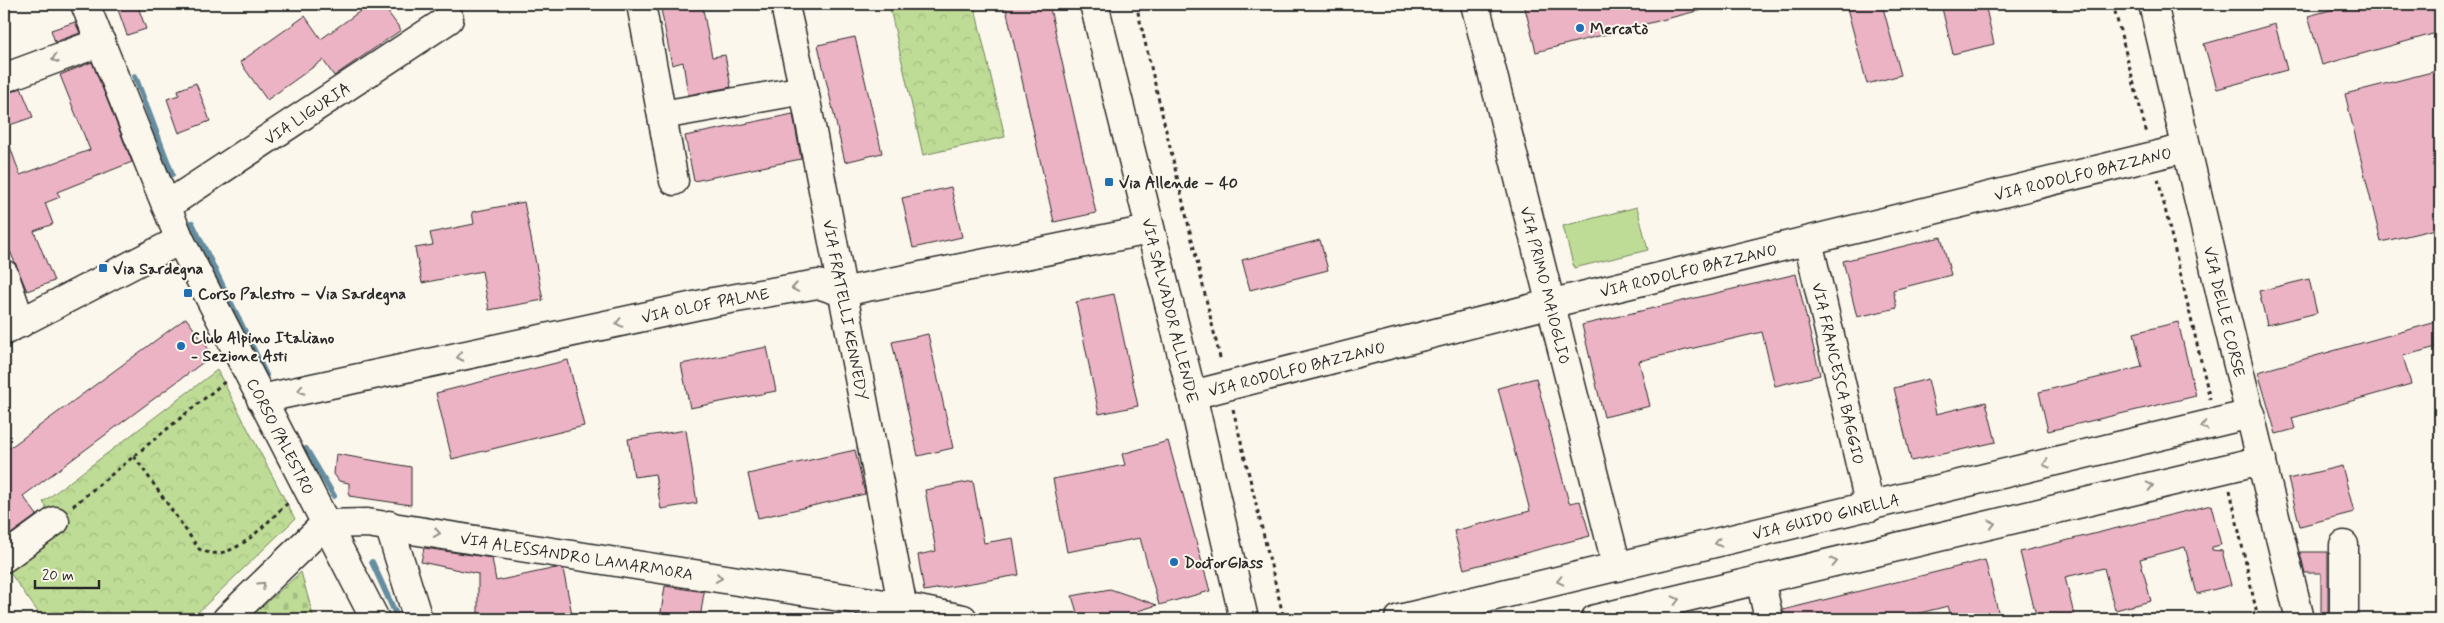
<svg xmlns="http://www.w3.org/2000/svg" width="2444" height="623" font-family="Mynerve,sans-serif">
<defs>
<pattern id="forest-crowns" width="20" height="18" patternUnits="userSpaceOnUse" patternTransform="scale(1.25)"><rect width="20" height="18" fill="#bedc95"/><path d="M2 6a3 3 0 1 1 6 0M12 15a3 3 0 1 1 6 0" fill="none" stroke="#a3bd81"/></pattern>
<pattern id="cemetery-stones" width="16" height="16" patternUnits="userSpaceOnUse" patternTransform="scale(1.25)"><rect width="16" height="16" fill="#bedc95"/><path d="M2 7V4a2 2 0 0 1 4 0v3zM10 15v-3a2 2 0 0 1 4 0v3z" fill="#a3bd81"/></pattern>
</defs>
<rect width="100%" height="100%" fill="#fbf7ec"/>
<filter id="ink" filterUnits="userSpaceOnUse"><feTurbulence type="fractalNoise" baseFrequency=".02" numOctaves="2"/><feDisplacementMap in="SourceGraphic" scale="10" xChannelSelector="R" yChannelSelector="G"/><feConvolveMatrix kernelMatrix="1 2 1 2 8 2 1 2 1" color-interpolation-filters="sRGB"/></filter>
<g filter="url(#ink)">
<!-- forest -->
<g fill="url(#forest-crowns)" stroke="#748460">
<polygon points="889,4 974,4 1005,137 923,155"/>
<polygon points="217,370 295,519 191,619 43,619 5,566 57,524 43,502"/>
</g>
<!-- cemetery -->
<polygon fill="url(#cemetery-stones)" stroke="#748460" points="301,572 314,619 248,619"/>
<!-- pitch -->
<polygon fill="#bedc95" stroke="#748460" points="1637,207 1648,250 1574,268 1563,226"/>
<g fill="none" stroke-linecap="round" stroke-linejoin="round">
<!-- stream -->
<g stroke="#658d9f" stroke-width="6">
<polyline points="135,76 172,174"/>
<polyline points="192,223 266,375"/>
<polyline points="306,449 334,496"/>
<polyline points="372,562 398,619"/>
</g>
</g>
<!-- building -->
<g fill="#ecb3c5" stroke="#2b2b2b">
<polygon points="116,4 137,4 146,29 127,35"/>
<polygon points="370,4 382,4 401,30 334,76 323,60 267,100 240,62 305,16 321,39"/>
<polygon points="660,4 702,4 712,57 725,55 731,87 688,95 683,62 672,65"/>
<polygon points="1005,4 1049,4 1096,213 1054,222"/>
<polygon points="1524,4 1700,4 1701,10 1536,52"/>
<polygon points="1846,4 1882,4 1901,75 1867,84"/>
<polygon points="1941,4 1985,4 1994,44 1953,54"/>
<polygon points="2353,4 2440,4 2440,32 2322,65 2308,16"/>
<polygon points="75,22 80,33 55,42 51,30"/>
<polygon points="2275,24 2287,70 2217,89 2204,44"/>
<polygon points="855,37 882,153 845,162 818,45"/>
<polygon points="92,62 132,162 57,192 60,197 45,203 53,224 34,231 54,281 27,291 4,237 4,136 6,135 20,175 90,150 60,75"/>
<polygon points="2440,70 2440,228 2381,242 2345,94"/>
<polygon points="196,83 210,121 179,133 167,99 179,95 178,90"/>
<polygon points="21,88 33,117 4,127 4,95"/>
<polygon points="793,114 801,159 694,181 685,136"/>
<polygon points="951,187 962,237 913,248 902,198"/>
<polygon points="524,202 543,300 489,310 482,271 422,283 415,248 433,245 430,233 474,224 472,212"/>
<polygon points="1941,237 1951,275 1893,290 1897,308 1857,317 1843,261"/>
<polygon points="1320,240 1328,270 1250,290 1242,260"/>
<polygon points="1796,274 1820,375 1775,386 1762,332 1639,361 1650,406 1604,417 1582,325"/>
<polygon points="2309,279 2317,313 2267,325 2259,291"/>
<polygon points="1114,294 1138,406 1099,414 1076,302"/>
<polygon points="186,318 213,355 23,496 37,515 4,539 4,452"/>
<polygon points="2440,321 2440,346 2403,356 2411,384 2292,418 2295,429 2276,434 2258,372"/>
<polygon points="2178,322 2196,396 2048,431 2039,392 2142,367 2134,333"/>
<polygon points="928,334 953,448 918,456 892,342"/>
<polygon points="767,347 776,391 690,408 681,364"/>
<polygon points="568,360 584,426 452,459 436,393"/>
<polygon points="1536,378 1569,503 1580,501 1590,536 1464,569 1454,531 1530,511 1498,388"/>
<polygon points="1928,379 1936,414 1986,402 1996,442 1911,461 1894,388"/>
<polygon points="686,430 697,503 661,509 655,474 634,477 628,439"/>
<polygon points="1168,441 1210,591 1159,605 1140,538 1067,552 1053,479 1125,465 1122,454"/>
<polygon points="855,450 865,494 758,518 748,474"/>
<polygon points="336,454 411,467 411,505 349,496 349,483 339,481 334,474"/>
<polygon points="2342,466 2354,512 2300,526 2288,479"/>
<polygon points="973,481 984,543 1013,538 1019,575 924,591 918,555 936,551 925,490"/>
<polygon points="2211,505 2221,545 2212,547 2212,550 2222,551 2231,585 2197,594 2185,547 2140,559 2151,601 2115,610 2104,568 2065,577 2075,619 2037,619 2020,552"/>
<polygon points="424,548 492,558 496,581 556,568 563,569 573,619 509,619 478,615 478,574 421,562"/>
<polygon points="2300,552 2328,552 2328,619 2321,619 2321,573 2305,573"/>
<polygon points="1985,560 2000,619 1952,619 1948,606 1904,617 1905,619 1784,619 1783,610"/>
<polygon points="665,586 704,592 700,619 660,619"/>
<polygon points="1110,589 1157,605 1138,611 1140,619 1079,619 1072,596"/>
</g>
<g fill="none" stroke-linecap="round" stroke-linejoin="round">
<defs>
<g id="minor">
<path id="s1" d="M85 4 180 240 375 619"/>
<polyline points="641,4 674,181"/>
<path id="s2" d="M1094 4 1192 395 1244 619"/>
<path id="s3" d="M1475 4 1617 567"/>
<path id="s4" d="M2153 4 2223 304 2300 619"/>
<path id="s5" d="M787 15 804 90 905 619"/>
<polyline points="4,78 101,42"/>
<polyline points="662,115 804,90"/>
<path id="s6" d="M166 206 449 19"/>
<path id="s7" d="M1808 241 1870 507"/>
<polyline points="4,274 21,323"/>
<polyline points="4,331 180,240"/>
<path id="s8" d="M1192 395 1549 304 2186 148"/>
<path id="s9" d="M261 399 713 302 818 284 842 292 1149 230"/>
<polyline points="389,525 418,619"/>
<polyline points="2344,545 2344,619"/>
<polyline points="4,558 55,521"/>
<polyline points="1760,579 1769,619"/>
<path id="s10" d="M227 619 325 524 367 523 904 607 963 619"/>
<path id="s11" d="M1399 619 2251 414"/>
<polyline points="1595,619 2262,460"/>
</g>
</defs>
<!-- minor casing -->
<use href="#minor" stroke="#2b2b2b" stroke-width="31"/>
<!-- path -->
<g stroke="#2b2b2b" stroke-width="3" stroke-dasharray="4 4" stroke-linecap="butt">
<polyline points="1136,4 1221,362"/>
<polyline points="2113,4 2147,134"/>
<polyline points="2158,179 2210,399"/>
<polyline points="1233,409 1284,619"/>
<path d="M134 456 199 549C231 567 265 523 288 503"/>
<polyline points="2230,490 2258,619"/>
<polyline points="73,506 227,380"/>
</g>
<!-- minor -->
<use href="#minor" stroke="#fbf7ec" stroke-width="28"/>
</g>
<!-- one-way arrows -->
<defs><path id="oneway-chevron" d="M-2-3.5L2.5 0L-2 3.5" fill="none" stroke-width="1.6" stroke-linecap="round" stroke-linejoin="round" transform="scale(1.25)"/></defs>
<g stroke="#93918c">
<use href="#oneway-chevron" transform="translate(55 59) rotate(159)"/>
<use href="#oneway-chevron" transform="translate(795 288) rotate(170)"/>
<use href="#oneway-chevron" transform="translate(619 323) rotate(167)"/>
<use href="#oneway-chevron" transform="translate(460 357) rotate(168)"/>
<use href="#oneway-chevron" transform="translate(301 390) rotate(168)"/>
<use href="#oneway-chevron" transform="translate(2204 426) rotate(166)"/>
<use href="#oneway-chevron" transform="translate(2046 464) rotate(166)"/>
<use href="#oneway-chevron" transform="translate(2150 486) rotate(-13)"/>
<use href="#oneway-chevron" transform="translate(1992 524) rotate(-13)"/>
<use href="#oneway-chevron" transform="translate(437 533) rotate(9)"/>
<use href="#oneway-chevron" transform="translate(1718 543) rotate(167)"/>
<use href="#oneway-chevron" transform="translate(1834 562) rotate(-13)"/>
<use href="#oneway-chevron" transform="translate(719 578) rotate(9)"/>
<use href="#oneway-chevron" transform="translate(1560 581) rotate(167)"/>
<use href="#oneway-chevron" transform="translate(262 585) rotate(-44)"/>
<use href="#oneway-chevron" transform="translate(1676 600) rotate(-14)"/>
</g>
</g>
<!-- markers -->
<g fill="#1f6fb2" stroke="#fbf7ec" stroke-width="2">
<circle cx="1580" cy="28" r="5"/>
<rect x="1104" y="177" width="10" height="10" rx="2.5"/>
<rect x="98" y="263" width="10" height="10" rx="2.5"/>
<rect x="183" y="288" width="10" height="10" rx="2.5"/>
<circle cx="181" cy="346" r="5"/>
<circle cx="1174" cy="562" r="5"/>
</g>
<g text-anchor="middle" stroke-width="4" stroke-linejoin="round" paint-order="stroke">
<!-- poi labels -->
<g font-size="16" font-weight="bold" fill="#2b2b2b" stroke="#fbf7ec" text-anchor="start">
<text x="1590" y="34">Mercatò</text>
<text x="1119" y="188">Via Allende – 40</text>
<text x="113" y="274">Via Sardegna</text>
<text x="198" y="299">Corso Palestro – Via Sardegna</text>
<text x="191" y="343">Club Alpino Italiano<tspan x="191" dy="18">- Sezione Asti</tspan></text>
<text x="1184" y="568">DoctorGlass</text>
</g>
<!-- street labels -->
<g font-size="16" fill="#2b2b2b" stroke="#fbf7ec">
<text dy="6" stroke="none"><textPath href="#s6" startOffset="169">VIA LIGURIA</textPath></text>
<text dy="6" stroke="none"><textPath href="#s8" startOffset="918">VIA RODOLFO BAZZANO</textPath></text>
<text dy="6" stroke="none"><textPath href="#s8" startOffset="512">VIA RODOLFO BAZZANO</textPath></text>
<text dy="6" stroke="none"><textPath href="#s3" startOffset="290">VIA PRIMO MAIOGLIO</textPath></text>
<text dy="6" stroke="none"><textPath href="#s9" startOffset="454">VIA OLOF PALME</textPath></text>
<text dy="6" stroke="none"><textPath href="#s5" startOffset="301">VIA FRATELLI KENNEDY</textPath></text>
<text dy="6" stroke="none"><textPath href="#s2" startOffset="316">VIA SALVADOR ALLENDE</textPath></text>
<text dy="6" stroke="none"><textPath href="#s4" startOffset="316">VIA DELLE CORSE</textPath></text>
<text dy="6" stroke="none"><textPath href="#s8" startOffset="108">VIA RODOLFO BAZZANO</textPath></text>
<text dy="6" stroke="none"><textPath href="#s7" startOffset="136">VIA FRANCESCA BAGGIO</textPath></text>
<text dy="6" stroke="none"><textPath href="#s1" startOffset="475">CORSO PALESTRO</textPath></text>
<text dy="6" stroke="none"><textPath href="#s11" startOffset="439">VIA GUIDO GINELLA</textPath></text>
<text dy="6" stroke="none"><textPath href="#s10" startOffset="391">VIA ALESSANDRO LAMARMORA</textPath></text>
</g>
</g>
<!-- margin -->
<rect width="2444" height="623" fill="none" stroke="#fbf7ec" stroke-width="20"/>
<rect x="10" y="10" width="2424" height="603" fill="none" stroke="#2b2b2b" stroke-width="2" filter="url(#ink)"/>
<!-- scale -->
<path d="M35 580v8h64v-8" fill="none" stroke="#2b2b2b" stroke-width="2.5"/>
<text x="42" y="580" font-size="15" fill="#2b2b2b" stroke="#fbf7ec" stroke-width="4" paint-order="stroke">20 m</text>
</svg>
